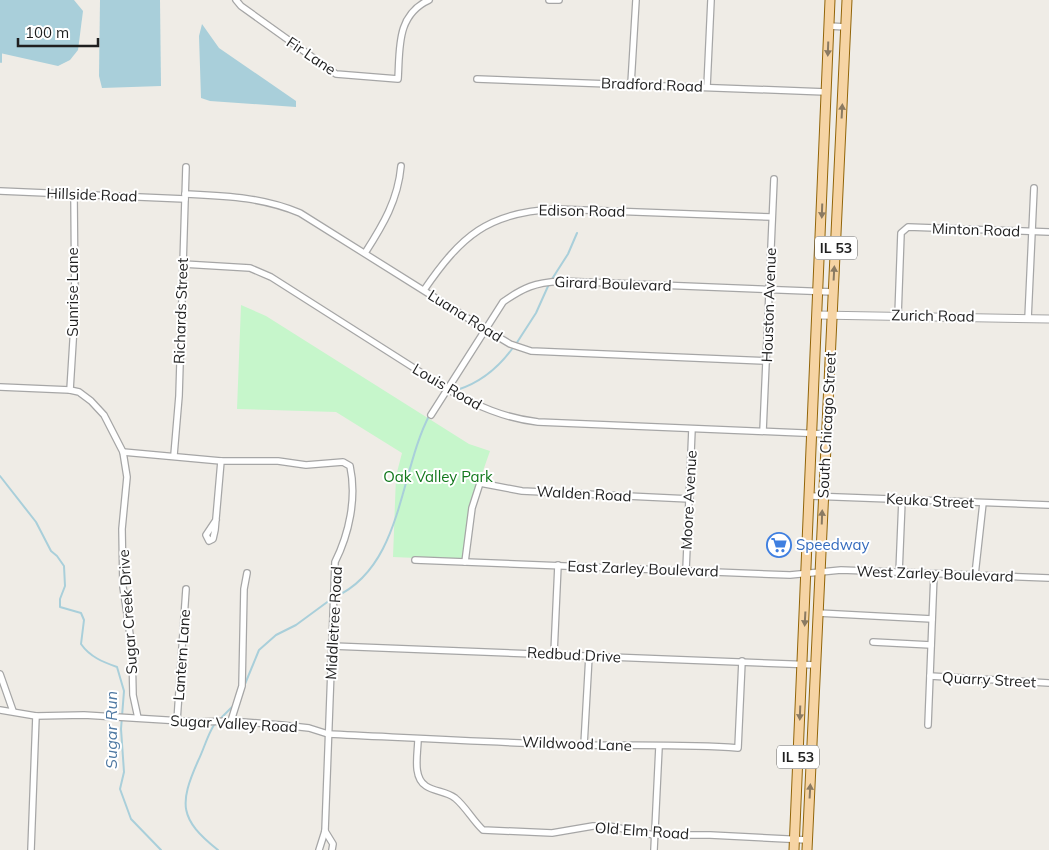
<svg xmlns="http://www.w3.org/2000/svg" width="1049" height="850" font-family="Mulish,sans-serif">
<rect width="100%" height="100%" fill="#efece6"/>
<!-- park -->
<path fill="#c6f6cb" d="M241 305 266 316 469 444 490 451C477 488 465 521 463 560L393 557 396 476 402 453 336 412 237 409Z"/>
<!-- water -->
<g fill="#a9cfda">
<polygon points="0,0 74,0 83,11 78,50 70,60 58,66 0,53"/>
<polygon points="100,0 160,0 161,86 102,88 99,76"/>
<polygon points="202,24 219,48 296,101 296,107 210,101 201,98 199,36"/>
</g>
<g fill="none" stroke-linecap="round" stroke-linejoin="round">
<!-- stream -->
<g stroke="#a9cfda" stroke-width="2">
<polyline points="1,53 1,62"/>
<polyline points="552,279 568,254 577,233"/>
<polyline points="516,344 536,313 549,284"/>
<path d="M457 390C479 383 498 368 512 349"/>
<path d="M0 476 36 522 51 551 57 556 64 566 65 586 60 599V607L81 613 84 620 81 644C90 657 103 662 117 667L124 691 121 729 124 772 120 789 131 819 161 850"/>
<path d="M335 597C403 566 399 472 430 414"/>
<polyline points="245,684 259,650 276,635 296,625 330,600"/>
<polyline points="222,717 232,707"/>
<path d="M214 725C207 736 204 749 198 761 179 804 179 819 218 850"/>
</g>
<defs>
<g id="minor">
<path d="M236 0 241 6 336 74 398 79C400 49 396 15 429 0"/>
<polyline points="549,0 559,0"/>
<polyline points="829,26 846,27"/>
<polyline points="477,79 826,92"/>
<polyline points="631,84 636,0"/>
<polyline points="707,87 711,0"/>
<polyline points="0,191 185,199"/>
<path d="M185 194C226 196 262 197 300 213L485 329 510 344 531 351 767 361"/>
<path d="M365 253C383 225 398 200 401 166"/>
<path d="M183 264 250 268 271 277 447 389C477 406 504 418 538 422L826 434"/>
<path d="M424 290C461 236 488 212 556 209L772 217"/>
<polyline points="898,316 901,233 908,227 1049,232"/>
<polyline points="1028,319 1034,188"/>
<polyline points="0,387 70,390 79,392 91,401 104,415 123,452 127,477 122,529 123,587 132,648 133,695 138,718"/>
<polyline points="70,390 75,309 74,195"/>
<path d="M431 415 503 302C524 287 535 283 560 281L833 292"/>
<polyline points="763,431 774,179"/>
<path d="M123 452 221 461H278L306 465 343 462 350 466C357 498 349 534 335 562L325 831 319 850"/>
<polyline points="174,455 179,396 186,167"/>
<polyline points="810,496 1049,505"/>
<polyline points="216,520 206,535 209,541 213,539 215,530 221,461"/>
<polyline points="415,560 790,575 841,570 1049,578"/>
<polyline points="465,562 472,508 480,483 522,491 690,499"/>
<polyline points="686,570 692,429"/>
<polyline points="899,573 902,500"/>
<polyline points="975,575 983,503"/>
<polyline points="818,613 932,619"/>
<polyline points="873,642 931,645"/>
<polyline points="332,646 816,665"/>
<polyline points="554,653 558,565"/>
<polyline points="0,674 13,711"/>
<polyline points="930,676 1049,683"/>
<path d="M0 710 36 716 84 715 198 722 231 721 282 725 309 728 328 734C414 738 500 743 586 745 637 746 687 744 738 748L742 661"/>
<polyline points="177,721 186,589"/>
<polyline points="231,721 242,686 244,589 247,573"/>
<polyline points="928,725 934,574"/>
<path d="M418 739C418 753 412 777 426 786 435 792 446 791 455 798 466 807 473 821 483 830L552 833 593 826H609L654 835H710L807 840"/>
<polyline points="584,745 589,656"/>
<polyline points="325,831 333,844 332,850"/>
<polyline points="31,850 36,716"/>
<polyline points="654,850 659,747"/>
</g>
<polyline id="tertiary" points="818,315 1049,319"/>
<g id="primary">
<polyline points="794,850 830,0"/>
<polyline points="807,850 847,0"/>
</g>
</defs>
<!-- minor casing -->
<use href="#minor" stroke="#a6a6a6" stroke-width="8"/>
<!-- tertiary casing -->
<use href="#tertiary" stroke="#a6a6a6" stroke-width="9"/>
<!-- primary casing -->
<use href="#primary" stroke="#926509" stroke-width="11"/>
<!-- minor -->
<use href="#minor" stroke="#fff" stroke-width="5.5"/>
<!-- tertiary -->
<use href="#tertiary" stroke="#fff" stroke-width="7"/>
<!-- primary -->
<use href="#primary" stroke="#f6d4a4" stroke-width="9"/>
</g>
<!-- one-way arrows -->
<defs><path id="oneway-solid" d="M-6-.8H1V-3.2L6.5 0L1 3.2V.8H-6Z" transform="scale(1.25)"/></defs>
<g fill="#8a7a62">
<use href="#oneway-solid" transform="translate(828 49) rotate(92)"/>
<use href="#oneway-solid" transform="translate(842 111) rotate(-87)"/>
<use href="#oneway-solid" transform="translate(822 211) rotate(92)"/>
<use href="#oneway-solid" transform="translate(834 273) rotate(-87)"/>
<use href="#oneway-solid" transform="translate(822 517) rotate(-88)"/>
<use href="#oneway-solid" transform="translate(805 619) rotate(93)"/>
<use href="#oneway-solid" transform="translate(800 713) rotate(92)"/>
<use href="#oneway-solid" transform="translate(810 791) rotate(-87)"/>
</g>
<!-- icons -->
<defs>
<symbol id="supermarket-ring" viewBox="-11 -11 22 22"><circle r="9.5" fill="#fff" stroke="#3f7fe0" stroke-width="1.5"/><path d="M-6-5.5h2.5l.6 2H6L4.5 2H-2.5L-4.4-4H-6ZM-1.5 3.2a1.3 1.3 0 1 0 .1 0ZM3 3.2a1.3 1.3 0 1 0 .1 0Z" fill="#3f7fe0"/></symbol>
</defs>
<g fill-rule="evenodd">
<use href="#supermarket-ring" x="765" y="531" width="28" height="28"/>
</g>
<g text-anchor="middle" stroke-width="4" stroke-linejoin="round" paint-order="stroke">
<!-- shield labels -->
<g fill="#fff" stroke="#626262" stroke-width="1">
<rect x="815" y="236.5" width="42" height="23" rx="4"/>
<rect x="777" y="745.5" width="42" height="23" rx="4"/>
</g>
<g font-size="14" font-weight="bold" fill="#1f1f1f">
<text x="836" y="253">IL 53</text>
<text x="798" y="762">IL 53</text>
</g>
<!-- street labels -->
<g font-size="15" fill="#1f1f1f" stroke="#fff">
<text transform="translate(311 56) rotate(34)" y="5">Fir Lane</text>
<text transform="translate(652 85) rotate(2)" y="5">Bradford Road</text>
<text transform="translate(92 195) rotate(2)" y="5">Hillside Road</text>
<text transform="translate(582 211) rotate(1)" y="5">Edison Road</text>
<text transform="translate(976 230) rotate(2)" y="5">Minton Road</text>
<text transform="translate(613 284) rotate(2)" y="5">Girard Boulevard</text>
<text transform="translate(73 292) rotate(-90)" y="5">Sunrise Lane</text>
<text transform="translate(769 305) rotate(-88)" y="5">Houston Avenue</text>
<text transform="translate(181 311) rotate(-88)" y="5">Richards Street</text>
<text transform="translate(465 316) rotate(32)" y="5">Luana Road</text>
<text transform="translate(933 316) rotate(1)" y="5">Zurich Road</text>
<text transform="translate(447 387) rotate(30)" y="5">Louis Road</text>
<text transform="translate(827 425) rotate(-87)" y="5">South Chicago Street</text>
<text transform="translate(584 494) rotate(3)" y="5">Walden Road</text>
<text transform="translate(689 500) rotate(-87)" y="5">Moore Avenue</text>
<text transform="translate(930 501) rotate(3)" y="5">Keuka Street</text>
<text transform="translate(643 569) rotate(2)" y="5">East Zarley Boulevard</text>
<text transform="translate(935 574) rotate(2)" y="5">West Zarley Boulevard</text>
<text transform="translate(128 612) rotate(-94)" y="5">Sugar Creek Drive</text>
<text transform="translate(334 623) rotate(-87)" y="5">Middletree Road</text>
<text transform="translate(182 655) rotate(-86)" y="5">Lantern Lane</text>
<text transform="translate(574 655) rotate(3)" y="5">Redbud Drive</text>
<text transform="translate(989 680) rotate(3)" y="5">Quarry Street</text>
<text transform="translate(234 724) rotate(3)" y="5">Sugar Valley Road</text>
<text transform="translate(577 744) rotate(2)" y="5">Wildwood Lane</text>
<text transform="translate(642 831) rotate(4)" y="5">Old Elm Road</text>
</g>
<!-- park labels -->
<g font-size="15" fill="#12781c" stroke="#fff">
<text x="438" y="482">Oak Valley Park</text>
</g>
<!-- shop labels -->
<g font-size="15" fill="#366cbe" stroke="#fff" text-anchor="start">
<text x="796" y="550">Speedway</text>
</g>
<!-- water labels -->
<g font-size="16" font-style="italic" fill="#4e78a2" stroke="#fff">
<text transform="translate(111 730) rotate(-90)" y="6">Sugar Run</text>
</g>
</g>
<!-- scale -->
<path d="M18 38v8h80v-8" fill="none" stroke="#1f1f1f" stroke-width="2.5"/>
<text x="25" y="38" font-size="15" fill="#1f1f1f" stroke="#ffffff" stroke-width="4" paint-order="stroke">100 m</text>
</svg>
